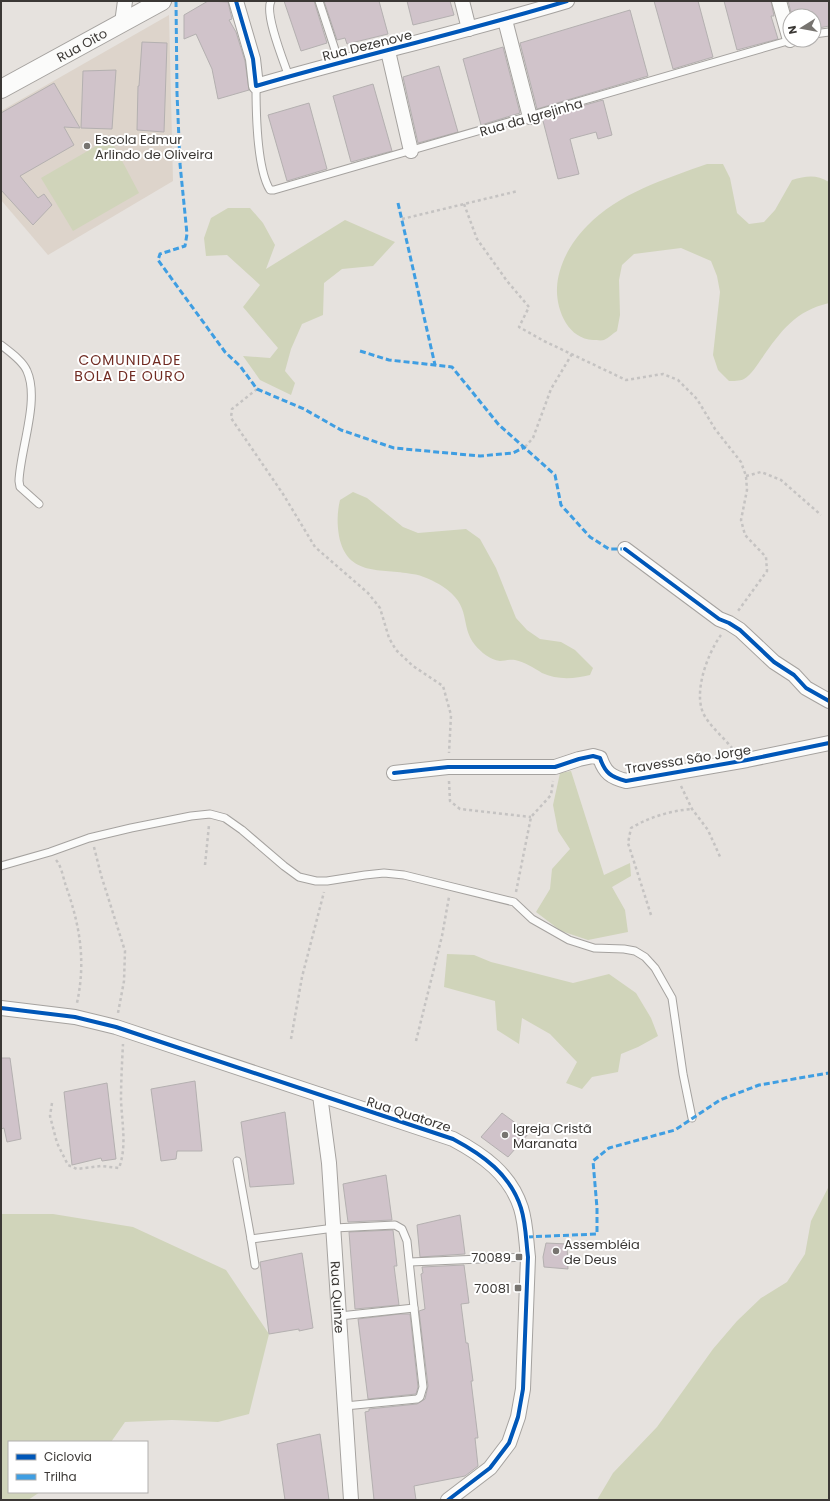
<svg xmlns="http://www.w3.org/2000/svg" width="830" height="1501" font-family="Poppins,sans-serif">
<rect width="100%" height="100%" fill="#e6e2de"/>
<!-- built -->
<polygon fill="#ddd4cb" points="169,15 173,181 48,255 1,200 1,111"/>
<!-- green -->
<g fill="#d0d4ba">
<polygon points="110,138 139,193 73,231 41,178"/>
<path d="M707 164H723L730 178 737 213 749 224 764 222 775 210 792 180C806 176 816 174 829 182V303C795 311 781 331 762 358 757 365 751 375 744 379 740 381 733 381 729 381L718 370 713 355 720 292 717 276 711 261 681 248 634 254 622 265 619 280 620 315 617 331C613 333 609 338 604 340 601 341 596 340 593 340 568 339 556 310 557 288 558 265 571 242 587 226 619 193 665 179 707 164Z"/>
<polygon points="228,208 250,208 263,223 275,245 266,269 345,220 395,242 373,266 342,269 324,283 323,315 302,324 291,349 285,371 295,383 291,395 260,380 243,356 270,358 278,348 243,307 260,285 227,255 206,256 204,238 211,218"/>
<path d="M353 492 367 498 403 527 418 533 466 529 480 539 496 568 516 618 527 630 540 639 561 642 575 650 593 668 590 675C574 679 557 680 542 673 534 668 525 662 515 660 510 659 505 661 500 661 490 660 481 652 475 645 459 625 473 606 442 586 434 581 422 575 412 574 381 568 347 577 339 536 337 523 337 513 340 500Z"/>
<polygon points="571,771 604,875 630,863 631,876 612,887 625,910 628,932 588,940 561,931 536,912 550,889 552,869 570,849 558,831 553,805 560,773"/>
<polygon points="447,954 474,955 491,962 573,983 609,974 636,993 651,1018 658,1036 638,1047 621,1054 618,1072 592,1077 582,1089 566,1083 577,1062 550,1034 522,1018 519,1044 497,1030 495,1001 444,987"/>
<polygon points="829,1186 829,1500 597,1500 613,1473 657,1427 713,1349 737,1321 761,1298 787,1282 805,1254 811,1221"/>
<polygon points="1,1214 53,1214 133,1227 226,1270 269,1334 249,1414 218,1422 172,1420 125,1422 111,1442 9,1442 9,1492 40,1492 28,1500 1,1500"/>
</g>
<!-- building -->
<g fill="#d0c3ca" stroke="#b4b0b0">
<polygon points="208,1 228,2 232,19 229,20 236,32 245,61 249,90 218,99 212,69 196,34 184,39 184,15"/>
<polygon points="284,1 314,1 327,43 301,51"/>
<polygon points="324,1 379,1 388,34 347,44 345,38 337,40"/>
<polygon points="407,1 450,1 454,15 413,25"/>
<polygon points="654,1 698,1 713,57 673,69"/>
<polygon points="724,1 771,1 774,16 771,16 778,39 737,50"/>
<polygon points="788,1 829,1 829,26 814,29 814,16 792,16"/>
<polygon points="630,10 648,76 537,109 520,43"/>
<polygon points="142,42 167,43 164,132 137,130 138,86 139,86"/>
<polygon points="503,47 520,113 481,125 463,59"/>
<polygon points="439,66 458,132 418,143 403,77"/>
<polygon points="116,70 112,129 81,128 83,71"/>
<polygon points="54,83 80,128 64,127 74,145 20,176 38,198 44,194 52,205 33,225 1,190 1,113"/>
<polygon points="373,84 392,151 351,162 333,96"/>
<polygon points="603,100 612,135 598,139 596,132 570,139 579,174 558,179 542,117"/>
<polygon points="309,103 327,169 287,181 268,115"/>
<polygon points="1,1058 10,1058 21,1139 7,1142 4,1128 1,1129"/>
<polygon points="195,1081 202,1151 177,1151 176,1159 161,1161 151,1089"/>
<polygon points="107,1083 116,1159 102,1161 101,1158 72,1165 64,1092"/>
<polygon points="285,1112 294,1184 250,1187 241,1122"/>
<polygon points="502,1113 529,1133 508,1157 481,1137"/>
<polygon points="386,1175 392,1220 348,1222 343,1184"/>
<polygon points="460,1215 465,1254 420,1257 417,1225"/>
<polygon points="393,1230 397,1266 394,1266 399,1305 355,1309 349,1232"/>
<polygon points="546,1243 567,1244 568,1269 544,1267 543,1257"/>
<polygon points="302,1253 313,1328 299,1331 299,1329 269,1334 260,1262"/>
<polygon points="464,1265 469,1303 461,1304 466,1343 468,1343 473,1381 471,1381 478,1438 475,1438 478,1466 465,1476 414,1486 416,1500 374,1500 365,1412 369,1411 369,1409 417,1404 425,1399 428,1386 419,1311 425,1309 421,1274 423,1273 422,1267"/>
<polygon points="400,1314 410,1314 418,1387 416,1394 368,1399 358,1319"/>
<polygon points="320,1434 329,1500 285,1500 277,1444"/>
</g>
<g fill="none" stroke-linecap="round" stroke-linejoin="round">
<defs>
<g id="service">
<path d="M271 1C264 14 284 62 289 77"/>
<polyline points="319,1 339,62"/>
<polyline points="814,34 829,32"/>
<path d="M256 86C256 111 257 169 270 190H274L791 40"/>
<path d="M1 345C10 352 23 361 27 371 40 400 20 450 19 481L20 487 39 504"/>
<polyline points="1,866 50,852 89,838 131,828 191,816 210,814 225,818 242,830 284,866 299,877 316,881 327,881 365,875 384,873 404,875 514,902 532,919 569,940 594,948 624,949 635,951 645,957 655,968 672,998 683,1074 692,1118"/>
<polyline points="237,1161 251,1239"/>
<polyline points="410,1262 528,1257"/>
<polyline points="255,1265 251,1239 334,1228 395,1225 402,1229 407,1241 414,1308 340,1316"/>
<polyline points="345,1406 417,1399 420,1397 423,1387 414,1308"/>
</g>
<g id="minor">
<path d="M236 1 253 59 256 86C359 56 464 32 567 1"/>
<polyline points="462,1 469,29"/>
<polyline points="779,1 790,40"/>
<polyline points="505,20 530,117"/>
<polyline points="122,23 125,1"/>
<polyline points="388,51 411,151"/>
<polyline points="625,549 719,619 729,623 740,630 774,662 794,675 806,688 829,701"/>
<path d="M394 773 448 767H555L579 759 593 756 600 758C605 773 611 777 626 781L747 760 829 743"/>
<path d="M1 1008 75 1017 116 1027 453 1139C483 1155 510 1174 521 1208 526 1224 526 1241 528 1257L523 1389 518 1417 509 1443 490 1468 448 1500"/>
<path id="s1" d="M320 1095 329 1163 351 1500"/>
</g>
<g id="tertiary">
<path id="s2" d="M1 89 162 1"/>
</g>
</defs>
<!-- service casing -->
<use href="#service" stroke="#a5a29f" stroke-width="9"/>
<!-- minor casing -->
<use href="#minor" stroke="#a5a29f" stroke-width="16"/>
<!-- tertiary casing -->
<use href="#tertiary" stroke="#a5a29f" stroke-width="20"/>
<!-- path -->
<g stroke="#c5c3c2" stroke-width="2.5" stroke-dasharray="3 3" stroke-linecap="butt">
<polyline points="464,204 477,239 507,281 529,307 519,327 544,341 626,380 663,374 678,380 697,399 715,429 741,462 746,476 747,490 741,520 745,535 766,557 767,571 738,611"/>
<polyline points="402,219 518,191"/>
<polyline points="257,389 232,409 231,418 283,494 315,547 368,593 380,608 389,638 396,650 413,666 443,686 451,715 449,753"/>
<polyline points="525,447 533,438 551,389 572,354"/>
<polyline points="746,476 761,472 781,480 821,515"/>
<path d="M721 635C707 654 691 697 706 718 713 729 724 738 732 748"/>
<polyline points="449,781 450,801 460,809 531,817"/>
<polyline points="681,786 692,809 708,830 721,859"/>
<polyline points="94,847 101,875 125,951 124,981 118,1013"/>
<path d="M56 860C62 867 63 878 66 886 80 926 86 961 77 1003"/>
<polyline points="205,865 209,825"/>
<polyline points="516,892 531,817 551,795 553,781"/>
<path d="M651 915 628 843 631 828C650 817 669 811 692 809"/>
<polyline points="291,1039 302,977 324,892"/>
<polyline points="416,1041 442,936 449,897"/>
<path d="M52 1103 50 1116 57 1143 68 1165 77 1169 101 1166 119 1168C127 1146 122 1124 121 1100 121 1082 122 1063 123 1044"/>
</g>
<!-- service -->
<use href="#service" stroke="#fbfbfa" stroke-width="7"/>
<!-- minor -->
<use href="#minor" stroke="#fbfbfa" stroke-width="14"/>
<!-- tertiary -->
<use href="#tertiary" stroke="#fbfbfa" stroke-width="18"/>
<!-- quiet -->
<g stroke="#3f9ee2" stroke-width="3" stroke-dasharray="6 3" stroke-linecap="butt">
<polyline points="176,1 177,93 180,164 187,234 185,246 160,254 158,260 225,352 240,366 257,389 304,409 341,430 394,448 480,456 513,453 525,447"/>
<polyline points="398,203 435,365"/>
<polyline points="360,351 389,360 452,367 499,425 555,475 561,505 590,537 609,549 625,549"/>
<polyline points="527,1237 597,1234 597,1208 593,1161 609,1148 675,1130 720,1100 759,1085 829,1073"/>
</g>
<defs>
<g id="cycleway">
<path d="M236 1 253 59 256 86C359 56 464 32 567 1"/>
<polyline points="625,549 719,619 729,623 740,630 774,662 794,675 806,688 829,701"/>
<path d="M394 773 448 767H555L579 759 593 756 600 758C605 773 611 777 626 781L747 760 829 743"/>
<path d="M1 1008 75 1017 116 1027 453 1139C483 1155 510 1174 521 1208 526 1224 526 1241 528 1257L523 1389 518 1417 509 1443 490 1468 448 1500"/>
</g>
</defs>
<!-- cycleway casing -->
<use href="#cycleway" stroke="#fff" stroke-width="6"/>
<!-- cycleway -->
<use href="#cycleway" stroke="#0057b8" stroke-width="4"/>
</g>
<!-- markers -->
<g fill="#777470" stroke="#fff" stroke-width="1.5">
<circle cx="87" cy="146" r="4"/>
<circle cx="505" cy="1135" r="4"/>
<circle cx="556" cy="1251" r="4"/>
<rect x="515" y="1253" width="8" height="8" rx="2"/>
<rect x="514" y="1284" width="8" height="8" rx="2"/>
</g>
<g text-anchor="middle" stroke-width="4" stroke-linejoin="round" paint-order="stroke">
<!-- street labels -->
<g font-size="13" fill="#3b3835" stroke="#fff">
<text dy="5" stroke="none"><textPath href="#s2" startOffset="92">Rua Oito</textPath></text>
<text transform="translate(367 45) rotate(-14)" y="5">Rua Dezenove</text>
<text transform="translate(531 117) rotate(-16)" y="5">Rua da Igrejinha</text>
<text transform="translate(688 759) rotate(-9)" y="5">Travessa São Jorge</text>
<text transform="translate(409 1114) rotate(18)" y="5">Rua Quatorze</text>
<text dy="5" stroke="none"><textPath href="#s1" startOffset="203">Rua Quinze</textPath></text>
</g>
<!-- poi labels -->
<g font-size="13" fill="#3b3835" stroke="#fff" text-anchor="start">
<text x="95" y="144">Escola Edmur<tspan x="95" dy="15">Arlindo de Oliveira</tspan></text>
<text x="513" y="1133">Igreja Cristã<tspan x="513" dy="15">Maranata</tspan></text>
<text x="564" y="1249">Assembléia<tspan x="564" dy="15">de Deus</tspan></text>
<text x="511" y="1262" text-anchor="end">70089</text>
<text x="510" y="1293" text-anchor="end">70081</text>
</g>
<!-- neighbourhood labels -->
<g font-size="14" letter-spacing="1" fill="#712c23" stroke="#fff">
<text x="130" y="365">COMUNIDADE<tspan x="130" dy="16">BOLA DE OURO</tspan></text>
</g>
</g>
<!-- border -->
<rect width="830" height="1501" fill="none" stroke="#3b3835" stroke-width="4"/>
<!-- legend -->
<rect x="8" y="1441" width="140" height="52" fill="#ffffff" stroke="#b1afae"/>
<rect x="16" y="1454" width="20" height="6" fill="#0057b8" stroke="#b1afae"/>
<text x="44" y="1461" font-size="12" fill="#3b3835">Ciclovia</text>
<rect x="16" y="1474" width="20" height="6" fill="#3f9ee2" stroke="#b1afae"/>
<text x="44" y="1481" font-size="12" fill="#3b3835">Trilha</text>
<!-- north arrow -->
<g transform="translate(802 28) rotate(259)"><circle r="19" fill="#ffffff" stroke="#b1afae"/>
<path d="M0-3L7 15L0 10L-7 15Z" fill="#777470"/>
<text y="-6" font-size="11" font-weight="bold" text-anchor="middle" fill="#3b3835">N</text>
</g>
</svg>
